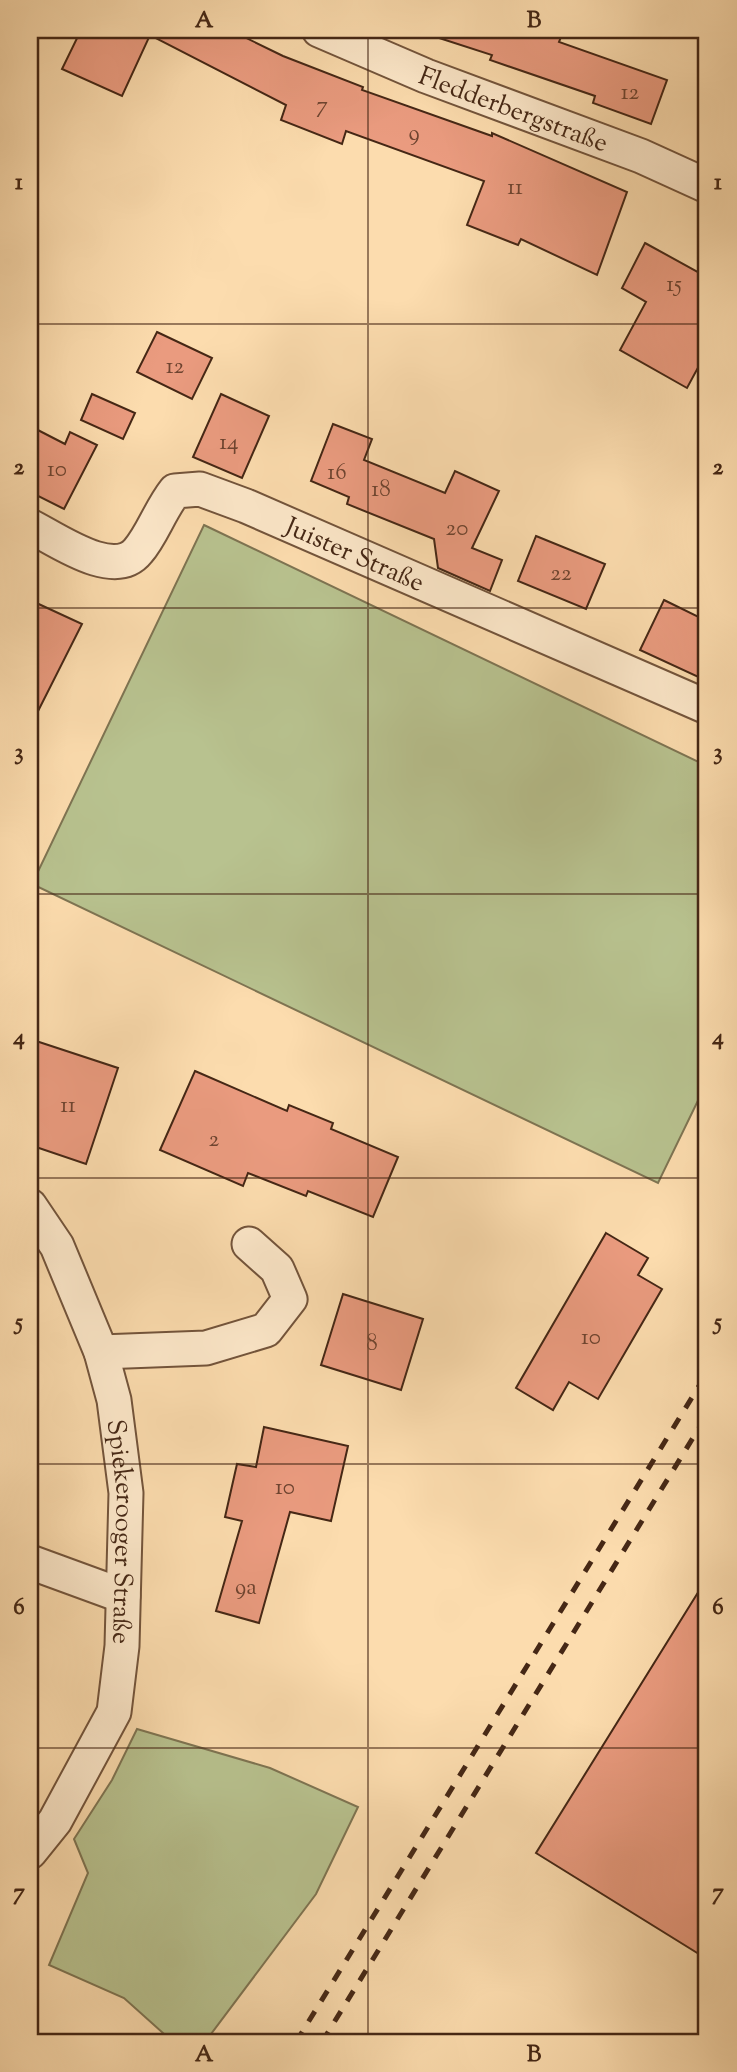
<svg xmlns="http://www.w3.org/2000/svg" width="737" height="2072" font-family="'Sorts Mill Goudy',serif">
<rect width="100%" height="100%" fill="#fcdcae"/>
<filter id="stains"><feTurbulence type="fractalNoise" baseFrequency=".00286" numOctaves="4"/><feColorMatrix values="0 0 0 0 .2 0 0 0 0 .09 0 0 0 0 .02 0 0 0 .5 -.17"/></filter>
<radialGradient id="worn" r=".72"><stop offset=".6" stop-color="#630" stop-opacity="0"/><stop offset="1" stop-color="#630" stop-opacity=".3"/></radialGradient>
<!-- green -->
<g fill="#b8c28f" stroke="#7e7452" stroke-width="2">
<polygon points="204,525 707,766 707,1082 658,1183 32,884"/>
<polygon points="137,1729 270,1768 358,1807 316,1894 205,2042 173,2042 124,1998 49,1965 88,1873 74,1839 112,1780"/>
</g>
<!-- building -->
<g fill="#ea9b7f" stroke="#452715" stroke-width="2">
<polygon points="81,30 230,30 283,56 363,87 362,90 492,136 492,133 627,192 597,275 521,239 518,245 467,225 484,181 346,131 342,144 281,120 286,105 150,35 122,96 62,69"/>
<polygon points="434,30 541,30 561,37 559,42 667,80 651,124 593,103 595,96 490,60 492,55 433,36"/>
<polygon points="645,243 707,277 707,351 687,388 620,350 646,302 622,288"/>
<polygon points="157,332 212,358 192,399 137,372"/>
<polygon points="92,394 135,413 123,439 81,420"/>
<polygon points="221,394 269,416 242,478 193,457"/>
<polygon points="333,424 372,439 364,460 445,493 455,471 499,491 472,548 502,560 490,591 438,568 434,539 347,504 349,497 311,481"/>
<polygon points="30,426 65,444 70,432 97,445 64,509 30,492"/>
<polygon points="536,536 605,564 586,609 518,581"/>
<polygon points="30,600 82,624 30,727"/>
<polygon points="664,600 707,621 707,681 640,650"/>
<polygon points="30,1039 118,1068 86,1164 30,1145"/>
<polygon points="195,1071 287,1111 289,1105 333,1123 331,1129 398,1157 373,1217 308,1191 306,1196 248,1173 243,1186 160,1150"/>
<polygon points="606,1233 648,1258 638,1275 662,1289 598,1399 569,1382 553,1410 516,1388"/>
<polygon points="343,1294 423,1319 401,1390 321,1365"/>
<polygon points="264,1427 348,1446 331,1521 290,1512 259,1623 216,1611 242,1521 225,1517 237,1464 256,1467"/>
<polygon points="707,1578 707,1959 536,1853"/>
</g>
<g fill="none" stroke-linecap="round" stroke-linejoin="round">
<defs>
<g id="street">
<path id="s1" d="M319 30 426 76 641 156 707 186"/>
<path id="s2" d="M30 526C56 539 114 581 138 551 152 535 160 510 175 491L200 489 246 506 707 707"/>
<path id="s3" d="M30 1206 57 1246 101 1352 114 1400 126 1493 122 1646 114 1712 55 1821 30 1852"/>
<polyline points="101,1352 206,1348 266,1330 290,1299 277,1269 249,1244"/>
<polyline points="30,1562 123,1596"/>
</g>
</defs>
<!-- street casing -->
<use href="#street" stroke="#73543b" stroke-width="37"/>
<!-- street -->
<use href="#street" stroke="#fde8ca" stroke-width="33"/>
<!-- rail -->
<g stroke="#452715" stroke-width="5" stroke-dasharray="12 12" stroke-linecap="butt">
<polyline points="296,2042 707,1373"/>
<polyline points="322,2042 707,1415"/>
</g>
</g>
<!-- grid -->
<path fill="none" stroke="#452715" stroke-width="2" stroke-opacity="0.55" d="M368 30V2042M30 324H707M30 608H707M30 894H707M30 1178H707M30 1464H707M30 1748H707"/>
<g text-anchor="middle" stroke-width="5" stroke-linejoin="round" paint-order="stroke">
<!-- number labels -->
<g font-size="23" fill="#6e4430">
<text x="630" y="99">12</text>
<text x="322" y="112">7</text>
<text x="414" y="140">9</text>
<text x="515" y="194">11</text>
<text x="674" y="291">15</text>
<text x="175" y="373">12</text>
<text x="229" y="449">14</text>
<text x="57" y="476">10</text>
<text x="337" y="479">16</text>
<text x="381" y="496">18</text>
<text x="457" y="535">20</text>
<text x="561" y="580">22</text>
<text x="68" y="1112">11</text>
<text x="214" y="1146">2</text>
<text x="591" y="1344">10</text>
<text x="372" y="1350">8</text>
<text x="285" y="1494">10</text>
<text x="246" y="1594">9a</text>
</g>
<!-- street labels -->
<g font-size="26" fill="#452715" stroke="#fde8ca">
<text dy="9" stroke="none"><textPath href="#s1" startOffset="210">Fledderbergstraße</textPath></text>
<text dy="9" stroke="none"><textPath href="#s2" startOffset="383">Juister Straße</textPath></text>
<text dy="9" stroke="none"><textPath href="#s3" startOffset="345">Spiekerooger Straße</textPath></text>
</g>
</g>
<!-- margin -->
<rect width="737" height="2072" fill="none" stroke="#fcdcae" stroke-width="77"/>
<rect x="38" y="38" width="660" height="1996" fill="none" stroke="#452715" stroke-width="2.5"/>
<g font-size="23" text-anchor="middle" font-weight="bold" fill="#452715">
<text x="204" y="27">A</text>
<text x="534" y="27">B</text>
<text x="19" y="189">1</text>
<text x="718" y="189">1</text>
<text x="19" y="474">2</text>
<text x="718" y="474">2</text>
<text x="19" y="759">3</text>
<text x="718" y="759">3</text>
<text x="19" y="1044">4</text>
<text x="718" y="1044">4</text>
<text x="19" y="1329">5</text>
<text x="718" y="1329">5</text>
<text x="19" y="1614">6</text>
<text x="718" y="1614">6</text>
<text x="19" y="1899">7</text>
<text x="718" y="1899">7</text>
<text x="204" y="2061">A</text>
<text x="534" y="2061">B</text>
</g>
<rect width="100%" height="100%" filter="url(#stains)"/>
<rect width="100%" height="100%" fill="url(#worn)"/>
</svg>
